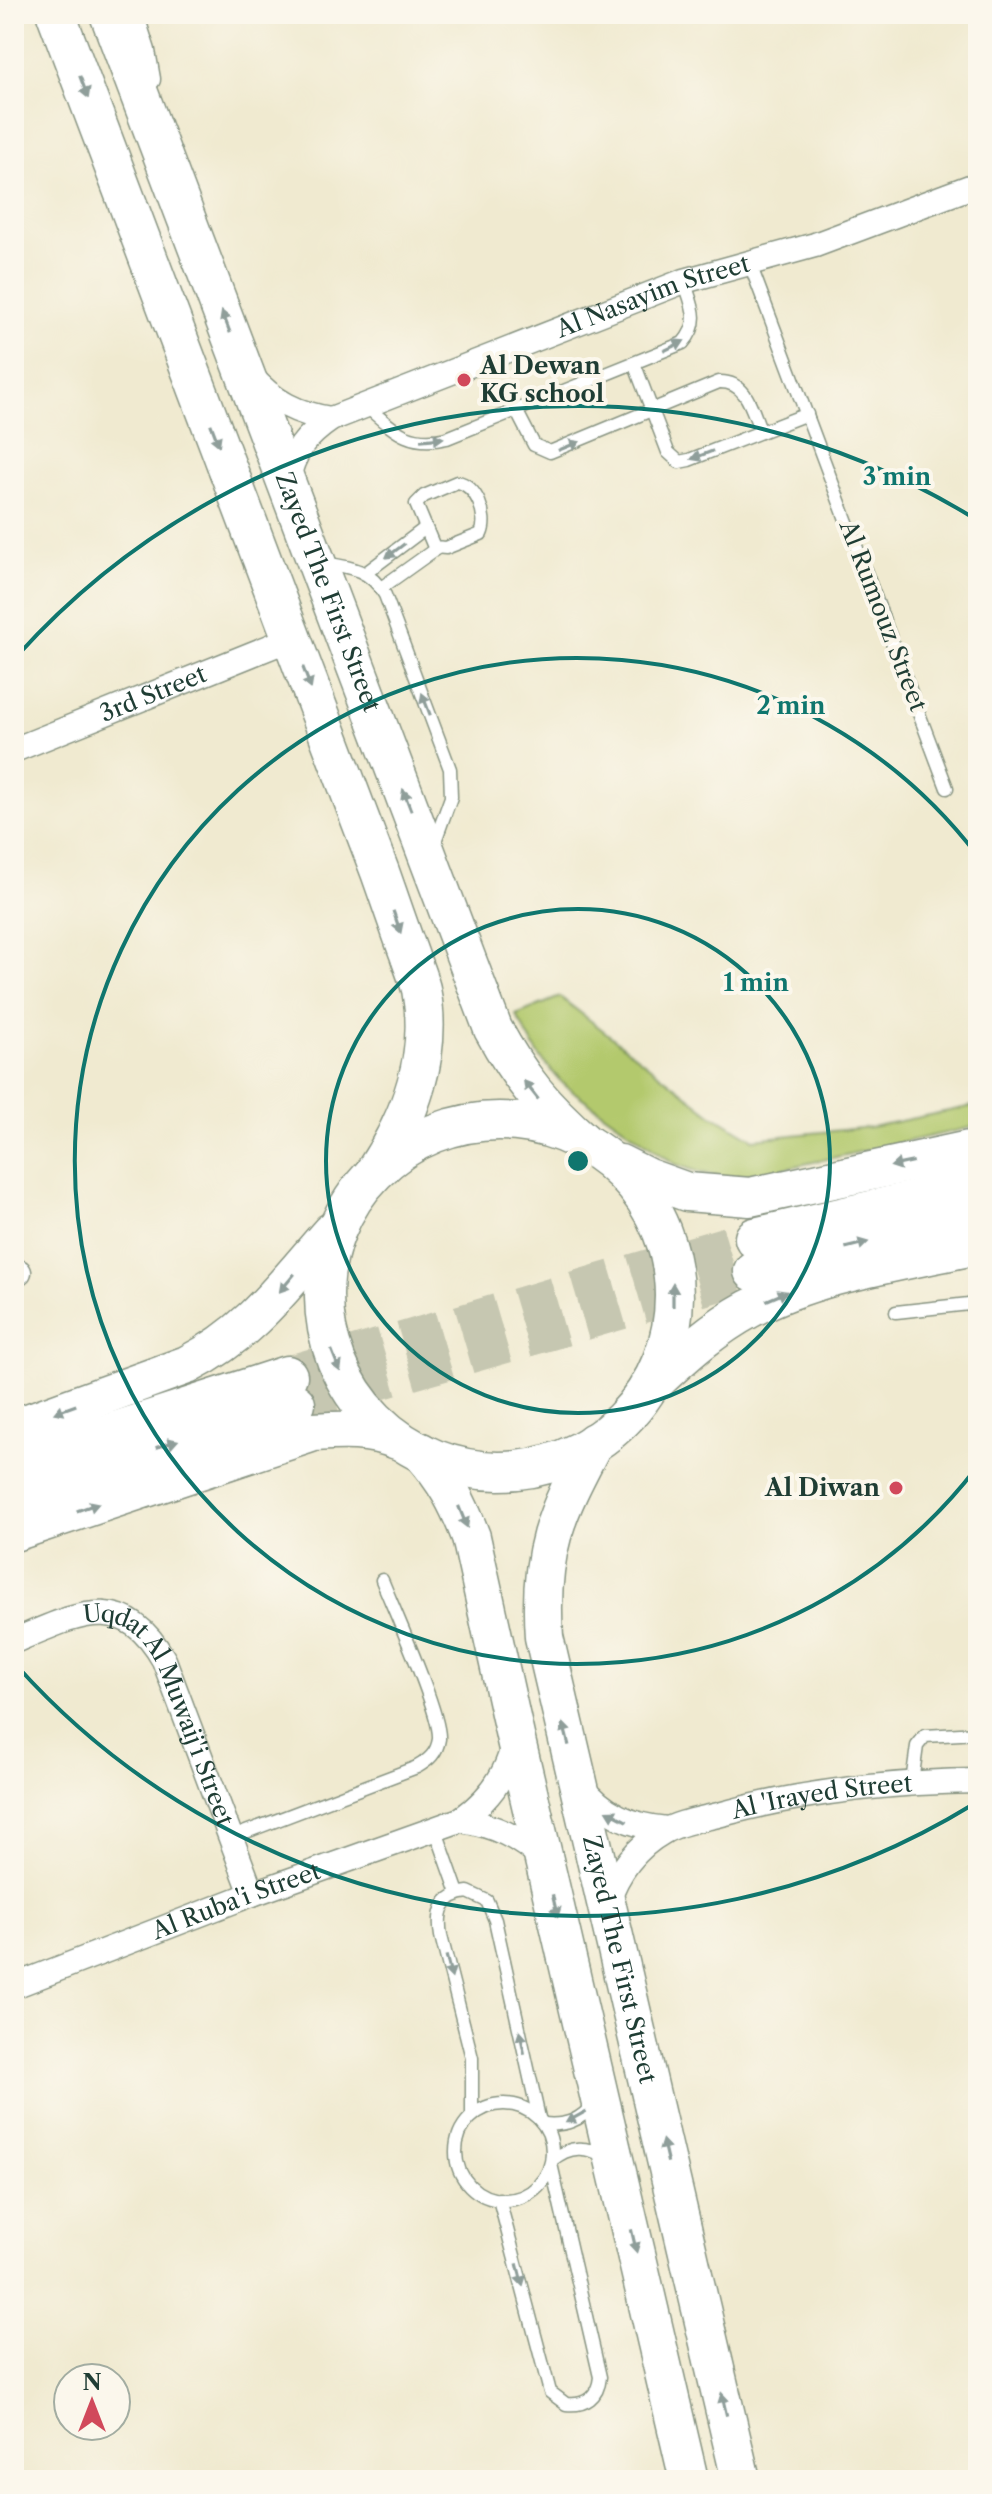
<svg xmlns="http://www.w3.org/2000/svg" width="992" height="2494" font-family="'Libre Caslon Text',serif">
<rect width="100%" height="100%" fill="#fbf7ec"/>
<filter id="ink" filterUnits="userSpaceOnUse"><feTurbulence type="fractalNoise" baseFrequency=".0125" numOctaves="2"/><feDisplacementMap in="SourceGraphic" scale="16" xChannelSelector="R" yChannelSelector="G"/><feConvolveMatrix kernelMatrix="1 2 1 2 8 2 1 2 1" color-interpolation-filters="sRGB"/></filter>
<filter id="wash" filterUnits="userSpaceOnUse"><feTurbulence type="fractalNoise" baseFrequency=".006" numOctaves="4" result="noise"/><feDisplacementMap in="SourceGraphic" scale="32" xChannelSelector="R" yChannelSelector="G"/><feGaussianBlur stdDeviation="1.8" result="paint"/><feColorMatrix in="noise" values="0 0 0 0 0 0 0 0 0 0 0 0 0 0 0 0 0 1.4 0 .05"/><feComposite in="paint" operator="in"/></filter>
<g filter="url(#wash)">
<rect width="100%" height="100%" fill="#f0ead0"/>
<!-- green -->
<polygon fill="#b3c96d" stroke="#698350" stroke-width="2" points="560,997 711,1114 753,1139 871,1127 978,1105 978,1126 768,1172 727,1177 702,1173 675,1164 563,1084 540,1057 516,1015"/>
</g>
<g filter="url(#ink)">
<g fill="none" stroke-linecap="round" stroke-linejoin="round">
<!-- trunk-tunnel -->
<g stroke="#c6c7b1" stroke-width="40" stroke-dasharray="40 20" stroke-linecap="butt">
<polyline points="287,1376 755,1238"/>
<polyline points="295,1404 754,1271"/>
</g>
<defs>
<g id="service">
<polyline points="750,264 947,788"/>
<polyline points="634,363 668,452 679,462 689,460 807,414"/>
<path d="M366 406C394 430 408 447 447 438L683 343C702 322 692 305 684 281"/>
<path d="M516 410 534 445 550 452 719 382C747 381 752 410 761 432"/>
<path d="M457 482C476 484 489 517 481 534L446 548 434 547 416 504 424 496Z"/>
<path d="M323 563C351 567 370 569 385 595L450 769 451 797 434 844"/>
<polyline points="367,572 424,529"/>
<polyline points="381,588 437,548"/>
<polyline points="896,1312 978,1303"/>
<polyline points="912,1782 917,1746 925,1736 978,1733"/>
<polyline points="435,1828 458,1893"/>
<path d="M230 1838 417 1767C429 1760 437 1753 439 1739 441 1714 394 1610 382 1580"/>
<circle cx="504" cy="2152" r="48"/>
<path d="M472 2116V2058L441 1936C437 1912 442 1895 468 1892L487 1901 495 1920 539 2118"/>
<path d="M544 2124C565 2126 581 2121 594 2103"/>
<path d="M552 2160C570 2145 586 2146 607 2157"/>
<path d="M499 2199 550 2392 566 2404C586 2406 598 2397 600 2377L551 2164"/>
</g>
<g id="minor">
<polyline points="131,14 143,51 148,79"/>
<path d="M251 376C273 402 298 414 331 419"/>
<path id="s1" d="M287 482C293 452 306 436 331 419L684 281 815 245 978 184"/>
<path id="s2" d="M14 750 292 638"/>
<polyline points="14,1274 19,1272"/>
<path id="s3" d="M14 1641C75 1616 123 1587 164 1660L252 1894"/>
<path d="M580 1784C603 1814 631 1826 667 1829"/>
<path d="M460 1820C494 1825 520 1837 544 1861"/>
<path id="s4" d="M607 1903C617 1873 635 1848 663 1832 679 1822 703 1819 722 1814 807 1791 890 1782 978 1781"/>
<path id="s5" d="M14 1986 252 1894 460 1820C488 1801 507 1776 514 1742"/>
</g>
<g id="primary">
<path d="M56 14 380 872C390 900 399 927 409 954 413 966 418 978 421 989 434 1054 410 1118 375 1171"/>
<path id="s6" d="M109 14 493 1029C520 1079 544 1107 586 1144"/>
<circle cx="499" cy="1296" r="175"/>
<polyline points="620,1164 648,1178 687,1192 750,1197 978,1148"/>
<path d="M657 1380C686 1353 714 1328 749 1309 819 1272 902 1262 978 1245"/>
<path d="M14 1428 187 1365C252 1332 284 1285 331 1232"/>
<path id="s7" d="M594 1442C555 1515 538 1552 544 1637L741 2480"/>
<path d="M421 1452C446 1480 458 1503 471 1537L515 1736 689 2480"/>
<path d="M14 1532 314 1432C344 1430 369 1429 397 1440"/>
</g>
<g id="trunk">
<polyline points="755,1238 978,1186"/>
<polyline points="754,1271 978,1217"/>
<polyline points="14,1465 287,1376"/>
<polyline points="14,1498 159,1446 295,1404"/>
</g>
</defs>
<!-- service casing -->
<use href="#service" stroke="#889482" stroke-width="15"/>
<!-- minor casing -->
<use href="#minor" stroke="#889482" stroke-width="27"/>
<!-- primary casing -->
<use href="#primary" stroke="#889482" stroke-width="41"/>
<!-- trunk casing -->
<use href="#trunk" stroke="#889482" stroke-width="43"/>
<!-- service -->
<use href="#service" stroke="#fff" stroke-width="12"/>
<!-- minor -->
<use href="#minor" stroke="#fff" stroke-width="24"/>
<!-- primary -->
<use href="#primary" stroke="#fff" stroke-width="38"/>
<!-- trunk -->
<use href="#trunk" stroke="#fff" stroke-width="40"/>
</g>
<!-- one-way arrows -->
<defs><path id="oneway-solid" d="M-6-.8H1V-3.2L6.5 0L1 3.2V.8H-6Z" transform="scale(2)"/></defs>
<g fill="#8f9e9a">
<use href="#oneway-solid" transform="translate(84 87) rotate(69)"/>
<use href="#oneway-solid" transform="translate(226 322) rotate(-111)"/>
<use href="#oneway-solid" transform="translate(674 346) rotate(-26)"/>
<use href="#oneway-solid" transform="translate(215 435) rotate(69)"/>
<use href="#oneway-solid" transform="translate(432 439) rotate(-5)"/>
<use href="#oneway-solid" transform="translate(569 446) rotate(-22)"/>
<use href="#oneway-solid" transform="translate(702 455) rotate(159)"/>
<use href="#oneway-solid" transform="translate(395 551) rotate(143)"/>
<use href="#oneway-solid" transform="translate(307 678) rotate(69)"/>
<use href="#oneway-solid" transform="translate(426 704) rotate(-111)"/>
<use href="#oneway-solid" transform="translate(407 800) rotate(-111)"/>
<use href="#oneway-solid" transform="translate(397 922) rotate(71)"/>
<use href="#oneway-solid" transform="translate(531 1090) rotate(-128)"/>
<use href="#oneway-solid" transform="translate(902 1164) rotate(168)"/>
<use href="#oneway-solid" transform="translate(857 1245) rotate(-14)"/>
<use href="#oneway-solid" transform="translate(287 1283) rotate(130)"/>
<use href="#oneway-solid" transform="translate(673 1295) rotate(-90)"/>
<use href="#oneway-solid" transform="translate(777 1296) rotate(-23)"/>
<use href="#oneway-solid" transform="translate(336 1361) rotate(68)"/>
<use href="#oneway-solid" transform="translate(65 1409) rotate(160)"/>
<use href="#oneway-solid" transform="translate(167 1444) rotate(-18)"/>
<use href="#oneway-solid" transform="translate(88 1507) rotate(-19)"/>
<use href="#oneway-solid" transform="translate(463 1517) rotate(68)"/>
<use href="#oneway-solid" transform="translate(566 1734) rotate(-104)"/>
<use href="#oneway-solid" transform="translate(617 1816) rotate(-152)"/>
<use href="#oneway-solid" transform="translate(555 1906) rotate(77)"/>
<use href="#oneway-solid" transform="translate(449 1967) rotate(76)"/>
<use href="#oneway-solid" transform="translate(522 2042) rotate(-102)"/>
<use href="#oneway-solid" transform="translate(576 2117) rotate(151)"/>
<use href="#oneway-solid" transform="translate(665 2151) rotate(-103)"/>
<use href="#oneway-solid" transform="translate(634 2241) rotate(77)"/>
<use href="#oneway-solid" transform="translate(520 2275) rotate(76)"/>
<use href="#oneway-solid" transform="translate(724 2404) rotate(-103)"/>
</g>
</g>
<!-- distance rings -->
<g fill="none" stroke="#0f766e" stroke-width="4">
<circle cx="578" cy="1161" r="252"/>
<path d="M977 1467A503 503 0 1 1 977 855"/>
<path d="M972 1805A755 755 0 0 1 17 1666M17 656A755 755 0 0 1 972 517"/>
</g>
<!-- markers -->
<g fill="#d1495b" stroke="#fbf7ec" stroke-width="3">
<circle cx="464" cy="380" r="8"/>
<circle cx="896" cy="1488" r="8"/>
</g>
<g text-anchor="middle" stroke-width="8" stroke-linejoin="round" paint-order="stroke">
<!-- street labels -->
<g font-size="24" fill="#1f3d34" stroke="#fbf7ec">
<text dy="8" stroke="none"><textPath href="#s1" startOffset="424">Al Nasayim Street</textPath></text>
<text dy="8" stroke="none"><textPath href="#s6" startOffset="618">Zayed The First Street</textPath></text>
<text transform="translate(883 616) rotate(69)" y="8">Al Rumouz Street</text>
<text dy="8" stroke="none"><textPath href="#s2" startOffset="150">3rd Street</textPath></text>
<text dy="8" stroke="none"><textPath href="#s3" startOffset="212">Uqdat Al Muwaij'i Street</textPath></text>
<text dy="8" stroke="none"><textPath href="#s4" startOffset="256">Al 'Irayed Street</textPath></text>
<text dy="8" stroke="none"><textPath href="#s5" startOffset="238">Al Ruba'i Street</textPath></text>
<text dy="8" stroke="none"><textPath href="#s7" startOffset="536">Zayed The First Street</textPath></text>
</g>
<!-- poi labels -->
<g font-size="24" font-weight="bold" fill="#1f3d34" stroke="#fbf7ec" text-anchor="start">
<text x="480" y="374">Al Dewan<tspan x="480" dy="28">KG school</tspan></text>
<text x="880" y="1496" text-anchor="end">Al Diwan</text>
</g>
</g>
<circle cx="578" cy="1161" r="12" fill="#0f766e" stroke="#fbf7ec" stroke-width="4"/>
<g font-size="24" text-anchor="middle" font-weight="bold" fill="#0f766e" stroke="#fbf7ec" stroke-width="8" stroke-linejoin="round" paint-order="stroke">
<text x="897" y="485">3 min</text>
<text x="791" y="714">2 min</text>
<text x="756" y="991">1 min</text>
</g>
<!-- margin -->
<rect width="992" height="2494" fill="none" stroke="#fbf7ec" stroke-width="48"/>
<!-- north arrow -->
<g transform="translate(92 2402)"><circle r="38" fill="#fbf7ec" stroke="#a3ada2" stroke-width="2"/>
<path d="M0-6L14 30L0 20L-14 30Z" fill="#d1495b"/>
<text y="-12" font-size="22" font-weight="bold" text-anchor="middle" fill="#1f3d34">N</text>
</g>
</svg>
